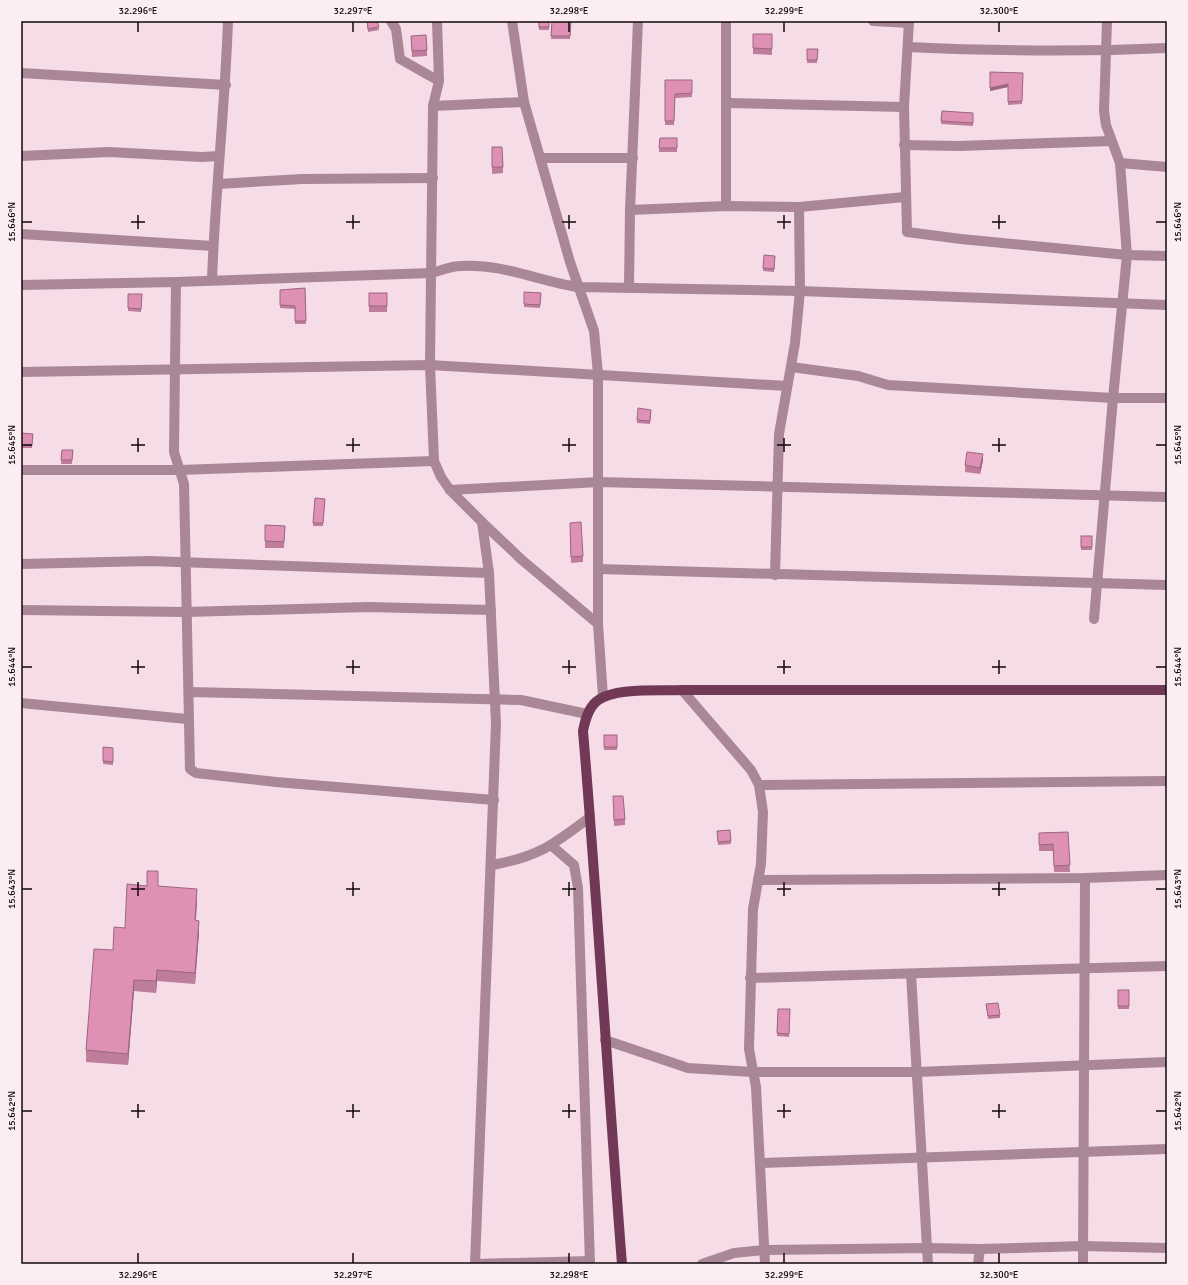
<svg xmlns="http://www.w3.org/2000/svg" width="1188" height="1285" font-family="Signika,sans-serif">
<rect width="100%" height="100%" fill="#f6dce7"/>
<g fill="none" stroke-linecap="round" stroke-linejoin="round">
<!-- minor -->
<g stroke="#a98796" stroke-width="10">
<polyline points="391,21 396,29 400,59 439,81"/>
<polyline points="437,21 439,81 433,106 430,365 434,461 441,477 450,490 482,522 522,560 598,624 603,697"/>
<polyline points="512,21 524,102 570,262 594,331 598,374 598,624"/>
<polyline points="726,21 726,206"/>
<polyline points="873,21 909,23"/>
<polyline points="909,21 904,107 907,232 961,239 1127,255 1167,256"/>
<path d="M908 47C994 51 1080 52 1167 48"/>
<polyline points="21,73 226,85"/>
<polyline points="726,103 904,107"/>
<polyline points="433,106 524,102"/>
<polyline points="904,145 959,146 1111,141"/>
<polyline points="21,156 109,152 202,157 219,156"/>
<polyline points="541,158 633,158"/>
<polyline points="1120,163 1167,167"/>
<polyline points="218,184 302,179 433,178"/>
<polyline points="630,210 726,206 799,207 905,197"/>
<polyline points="21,234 213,246"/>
<path d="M212 280C215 194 225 108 228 21"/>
<polyline points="176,282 174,452 184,484 190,769 196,773 276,782 494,800"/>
<path d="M21 285 176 282 431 273C440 271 451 266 461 266 501 263 538 281 578 287L800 291 1167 305"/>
<polyline points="629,287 630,210 638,21"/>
<polyline points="791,367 858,376 888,385 1113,398 1167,398"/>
<polyline points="21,372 430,365 787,386"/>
<polyline points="21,470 180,470 434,461"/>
<polyline points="450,490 599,482 1167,497"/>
<polyline points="21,564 150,561 489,573"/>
<polyline points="599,569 1167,585"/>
<polyline points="775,575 779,434 795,343 800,291 799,207"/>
<polyline points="21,610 187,612 368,607 491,610"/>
<polyline points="1094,619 1113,398 1127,255 1120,163 1106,125 1104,111 1107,21"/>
<polyline points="682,690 751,770 759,785"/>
<polyline points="189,692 521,700 587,714"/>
<polyline points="21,703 187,719"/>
<polyline points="552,846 574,865 578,888 590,1264"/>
<path d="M492 865C538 857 553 845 590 817"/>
<polyline points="758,880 1085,878 1167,875"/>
<polyline points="911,974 928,1264"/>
<polyline points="750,978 1167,966"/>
<polyline points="605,1040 688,1068 753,1072 917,1072 1167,1062"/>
<polyline points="761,1163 1167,1149"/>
<polyline points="475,1264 496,724 489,573 482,522"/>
<polyline points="475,1264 590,1261"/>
<polyline points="702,1264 734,1253 765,1250 927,1248 980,1249 1083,1246 1167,1248"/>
<polyline points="765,1264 756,1087 749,1049 753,909 761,864 763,812 759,785 1167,781"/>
<polyline points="978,1264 980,1249"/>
<polyline points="1083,1264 1085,878"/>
</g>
<!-- major -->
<path stroke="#723956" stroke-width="10" d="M622 1264C608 1087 598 909 583 731 585 721 588 708 597 701 614 687 660 691 682 690H1167"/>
</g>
<!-- wall -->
<g fill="#bf7d9c">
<polygon points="367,21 377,21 379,30 368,32"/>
<rect x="539" y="21" width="10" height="9"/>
<polygon points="552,21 571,21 570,39 551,39"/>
<polygon points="753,34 772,34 772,55 753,54"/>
<polygon points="411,36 427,50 427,56 412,57"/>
<polygon points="807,49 818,49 817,63 807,63"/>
<polygon points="1023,73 1022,104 1008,105 1008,87 990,91"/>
<polygon points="665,80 692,80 692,97 675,98 674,125 665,125"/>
<polygon points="942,111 973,113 973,126 941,124"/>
<polygon points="660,138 677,138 677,152 659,152"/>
<polygon points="492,147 503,167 503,173 492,174"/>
<polygon points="775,259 774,272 763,271 763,268"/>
<polygon points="305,288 306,324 295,324 295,309 280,308 280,290"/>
<polygon points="524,292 541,293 540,308 524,307"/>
<rect x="369" y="293" width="18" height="19"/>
<polygon points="128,294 142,294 141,312 128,311"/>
<polygon points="651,413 650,424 637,423 637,420"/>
<polygon points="21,433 33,434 32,448 21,448"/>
<polygon points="62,450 73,450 72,464 61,464"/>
<polygon points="983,460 980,474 965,472 965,465"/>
<polygon points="315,498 325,499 323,526 313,526"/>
<polygon points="265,525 285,526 284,548 265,548"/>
<polygon points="570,529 583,556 583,562 571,563"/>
<rect x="1081" y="536" width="11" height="14"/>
<rect x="604" y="735" width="13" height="15"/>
<polygon points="103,747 113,748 113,765 103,764"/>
<polygon points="613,796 625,819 625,825 614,826"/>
<polygon points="730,830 731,844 718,845 717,831"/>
<polygon points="1068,832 1070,872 1054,872 1053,851 1039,851 1039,833"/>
<polygon points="147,871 158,886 197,900 196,920 199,932 195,984 157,981 156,993 134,991 128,1065 86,1062 86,1050 113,950 147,886"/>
<rect x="1118" y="990" width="11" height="19"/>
<polygon points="986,1004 1000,1015 1000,1018 988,1019"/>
<polygon points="778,1009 790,1009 789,1037 777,1036"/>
</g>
<!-- shaded-wall -->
<g fill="#9b667f">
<polygon points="1008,84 1008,87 990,91 990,88"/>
<polygon points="983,454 983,460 980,474 980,468"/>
<polygon points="197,889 197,900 195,932 195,920"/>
<polygon points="199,921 199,932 195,984 195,973"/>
<polygon points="157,970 157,981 156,993 156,981"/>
<polygon points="134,980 134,991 128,1065 128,1054"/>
</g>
<!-- building -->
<g fill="#de91b5" stroke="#9b667f">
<polygon points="367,21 377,21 379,27 368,29"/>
<rect x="539" y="21" width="10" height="6"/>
<polygon points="552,21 571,21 570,36 551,36"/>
<polygon points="753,34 772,34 772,49 753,48"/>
<polygon points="426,35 427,50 412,51 411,36"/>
<polygon points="807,49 818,49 817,60 807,60"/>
<polygon points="990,72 1023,73 1022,101 1008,102 1008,84 990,88"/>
<polygon points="665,80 692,80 692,93 675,94 674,121 665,121"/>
<polygon points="942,111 973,113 973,123 941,121"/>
<polygon points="660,138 677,138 677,148 659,148"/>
<polygon points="492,147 502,147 503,167 492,167"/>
<polygon points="764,255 775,256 774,269 763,268"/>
<polygon points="305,288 306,321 295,321 295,306 280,305 280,290"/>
<polygon points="524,292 541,293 540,305 524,304"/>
<rect x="369" y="293" width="18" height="13"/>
<polygon points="128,294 142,294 141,309 128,308"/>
<polygon points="638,408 651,410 650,421 637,420"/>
<polygon points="21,433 33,434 32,445 21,445"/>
<polygon points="62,450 73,450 72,460 61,460"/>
<polygon points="967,452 983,454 980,468 965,465"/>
<polygon points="315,498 325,499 323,523 313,523"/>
<polygon points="581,522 583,556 571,557 570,523"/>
<polygon points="265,525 285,526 284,542 265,541"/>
<rect x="1081" y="536" width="11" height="11"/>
<rect x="604" y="735" width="13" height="12"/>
<polygon points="103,747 113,748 113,762 103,761"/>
<polygon points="613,796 623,796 625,819 614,820"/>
<polygon points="730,830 731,841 718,842 717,831"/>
<polygon points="1068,832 1070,865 1054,866 1053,844 1039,845 1039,833"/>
<polygon points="147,871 158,871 158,886 197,889 195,920 199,921 195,973 157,970 156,981 134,980 128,1054 86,1050 94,949 113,950 114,927 125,928 127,884 147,886"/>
<polygon points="21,965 22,965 21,975"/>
<rect x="1118" y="990" width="11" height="16"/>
<polygon points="998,1003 1000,1015 988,1016 986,1004"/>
<polygon points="778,1009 790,1009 789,1034 777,1033"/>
</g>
<!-- ticks -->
<path fill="none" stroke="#11090d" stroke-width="1.5" d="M138 22V32M353 22V32M569 22V32M784 22V32M999 22V32M138 215V229M353 215V229M569 215V229M784 215V229M999 215V229M22 222H32M131 222H145M346 222H360M562 222H576M777 222H791M992 222H1006M1156 222H1166M138 438V452M353 438V452M569 438V452M784 438V452M999 438V452M22 445H32M131 445H145M346 445H360M562 445H576M777 445H791M992 445H1006M1156 445H1166M138 660V674M353 660V674M569 660V674M784 660V674M999 660V674M22 667H32M131 667H145M346 667H360M562 667H576M777 667H791M992 667H1006M1156 667H1166M138 882V896M353 882V896M569 882V896M784 882V896M999 882V896M22 889H32M131 889H145M346 889H360M562 889H576M777 889H791M992 889H1006M1156 889H1166M138 1104V1118M353 1104V1118M569 1104V1118M784 1104V1118M999 1104V1118M22 1111H32M131 1111H145M346 1111H360M562 1111H576M777 1111H791M992 1111H1006M1156 1111H1166M138 1253V1263M353 1253V1263M569 1253V1263M784 1253V1263M999 1253V1263"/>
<!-- border -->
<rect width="1188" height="1285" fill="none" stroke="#fcedf3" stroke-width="44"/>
<rect x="22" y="22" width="1144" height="1241" fill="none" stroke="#11090d" stroke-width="1.5"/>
<g font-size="10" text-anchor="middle" fill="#11090d">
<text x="138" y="14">32.296°E</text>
<text x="353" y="14">32.297°E</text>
<text x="569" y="14">32.298°E</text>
<text x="784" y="14">32.299°E</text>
<text x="999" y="14">32.300°E</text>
<text transform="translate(11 222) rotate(-90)" y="4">15.646°N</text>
<text transform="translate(1177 222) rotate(-90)" y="4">15.646°N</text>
<text transform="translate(11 445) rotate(-90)" y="4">15.645°N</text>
<text transform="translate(1177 445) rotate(-90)" y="4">15.645°N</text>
<text transform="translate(11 667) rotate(-90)" y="4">15.644°N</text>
<text transform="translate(1177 667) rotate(-90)" y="4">15.644°N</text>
<text transform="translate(11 889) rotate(-90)" y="4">15.643°N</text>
<text transform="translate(1177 889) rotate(-90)" y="4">15.643°N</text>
<text transform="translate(11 1111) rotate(-90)" y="4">15.642°N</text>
<text transform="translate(1177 1111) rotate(-90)" y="4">15.642°N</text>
<text x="138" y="1278">32.296°E</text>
<text x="353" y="1278">32.297°E</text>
<text x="569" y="1278">32.298°E</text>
<text x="784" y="1278">32.299°E</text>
<text x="999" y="1278">32.300°E</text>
</g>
</svg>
